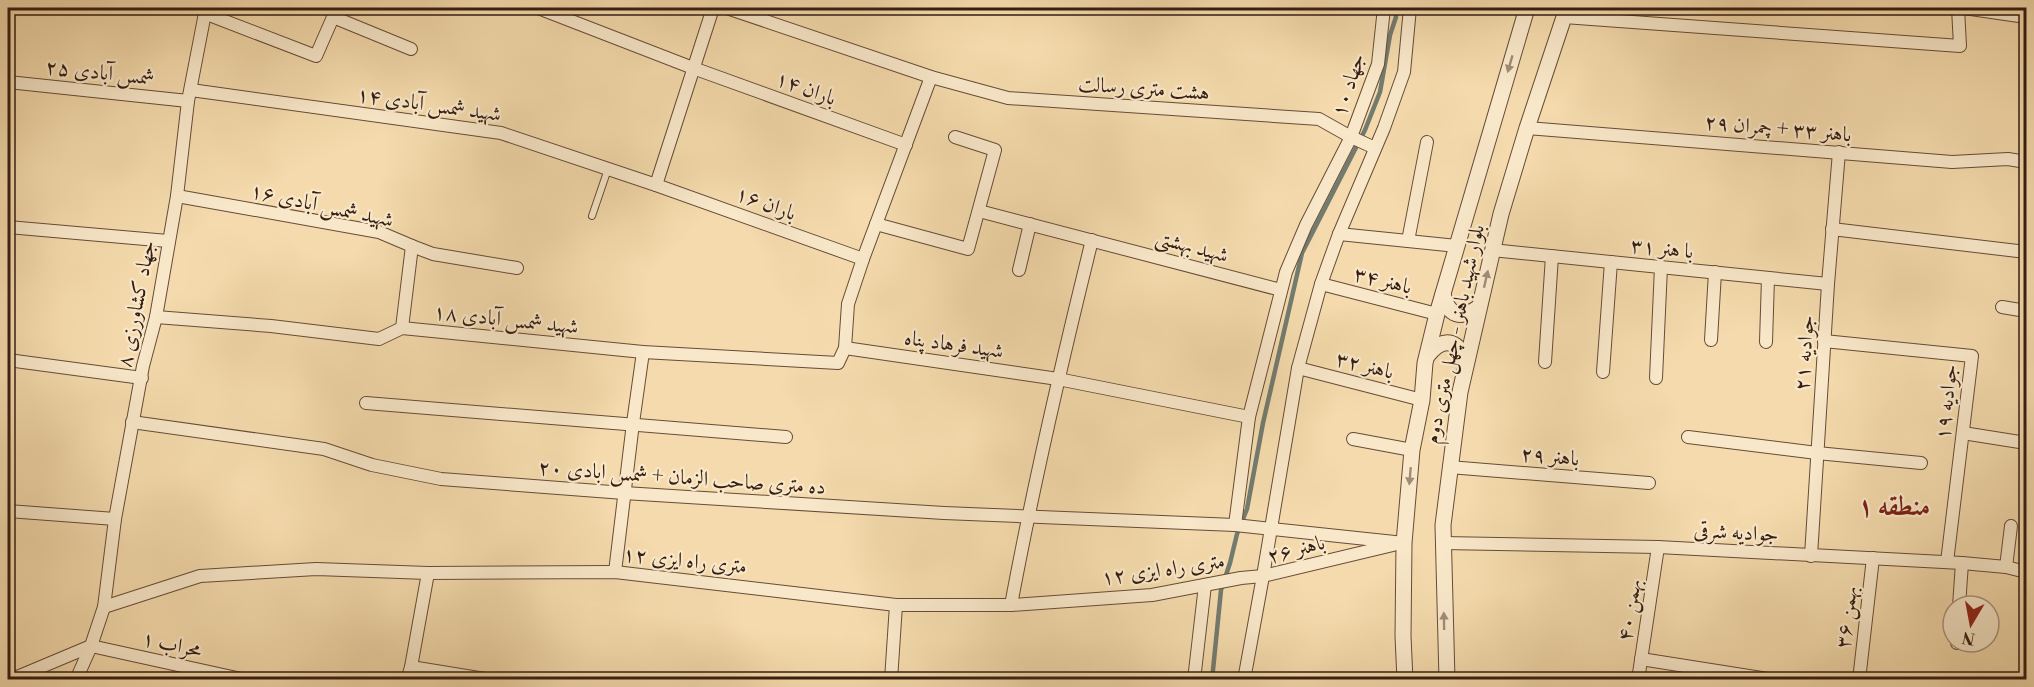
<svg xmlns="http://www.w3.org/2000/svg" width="2034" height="687" font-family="'Libre Bodoni',Amiri,serif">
<rect width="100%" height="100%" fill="#f4daac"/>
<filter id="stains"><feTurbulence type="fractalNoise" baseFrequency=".00333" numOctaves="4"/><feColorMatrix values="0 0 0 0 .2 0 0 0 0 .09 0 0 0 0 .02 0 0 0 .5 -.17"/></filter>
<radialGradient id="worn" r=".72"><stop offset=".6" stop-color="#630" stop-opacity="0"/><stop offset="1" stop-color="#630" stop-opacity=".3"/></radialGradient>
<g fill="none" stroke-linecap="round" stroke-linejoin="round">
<!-- stream -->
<polyline stroke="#737b6f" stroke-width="4.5" points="1212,680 1221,590 1230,563 1237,534 1247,509 1263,423 1302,253 1365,130 1380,92 1390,35 1396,17 1394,8"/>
<defs>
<polyline id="service" points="592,216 608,169"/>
<g id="minor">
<polyline points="538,8 693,68 906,145"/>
<polyline points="727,8 931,77 1008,98 1319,119 1351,137 1375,148"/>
<polyline points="1964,8 2026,17"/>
<polyline points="204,13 316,56 337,8"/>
<polyline points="333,17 411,49"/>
<polyline points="1564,17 1960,46 1958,8"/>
<polyline points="8,82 188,101"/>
<polyline points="191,90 501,133 656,185 863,259"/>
<polyline points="1527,128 1952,162 2008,159 2026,162"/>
<polyline points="656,185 713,8"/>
<polyline points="177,196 379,232 412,246 402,328"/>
<polyline points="979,211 1281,290"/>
<polyline points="876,224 968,249 995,150 955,137"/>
<polyline points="8,227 168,241"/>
<polyline points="1832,229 2026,252"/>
<polyline points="1339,234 1457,246"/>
<polyline points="1408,241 1427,142"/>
<polyline points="412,246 433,254 517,268"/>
<polyline points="1492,250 1828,284"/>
<polyline points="1019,270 1030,224"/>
<polyline points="1321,284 1437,314"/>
<polyline points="2002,307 2026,311"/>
<polyline points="156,317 271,326 379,339 402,328 643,352 838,363 845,348 848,304 863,259 931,77"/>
<polyline points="1711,340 1715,272"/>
<polyline points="1824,341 1972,356 1947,562"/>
<polyline points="1766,342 1768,278"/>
<polyline points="845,348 1058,379 1249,417"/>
<polyline points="8,360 142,378"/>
<polyline points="1545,362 1552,256"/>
<polyline points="1298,368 1422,400"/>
<polyline points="1603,372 1611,262"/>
<polyline points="1656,378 1661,267"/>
<polyline points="366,403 786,437"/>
<polyline points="132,422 324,449 372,465 441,479 624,493 944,513 1235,525 1404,543"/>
<polyline points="1963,433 2026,443"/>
<polyline points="1688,437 1817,453 1921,463"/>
<polyline points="1353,439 1412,450"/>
<polyline points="1449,467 1649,483"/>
<polyline points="8,511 115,519"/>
<polyline points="1235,525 1249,417 1286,272 1306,225 1351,137 1378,64 1384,8"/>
<polyline points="1443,543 1658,547 1962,563 2006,567 2026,572"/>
<polyline points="1811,556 1828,284 1839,152"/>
<polyline points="2006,567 2011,526"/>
<polyline points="615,572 633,423 643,352"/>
<path d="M1011 605C1034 482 1062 361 1092 240"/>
<polyline points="1959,606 1962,563"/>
<polyline points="104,607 200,576 316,569 428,573 615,572 896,605 1011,605 1152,595 1241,578 1263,576 1298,368 1321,284 1339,234 1384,128 1404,72 1410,8"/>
<polyline points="1957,643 1957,642"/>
<polyline points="91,646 246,680"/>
<polyline points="1641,659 1774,680"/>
<polyline points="411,667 491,680"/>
<polyline points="891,679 904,680"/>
<polyline points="10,680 91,646"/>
<polyline points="76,680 91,646 104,607 115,519 143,366 156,317 177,196 188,101 206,8"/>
<polyline points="407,680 411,667 428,573"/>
<polyline points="891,680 896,605"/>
<polyline points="1194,680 1205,585"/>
<polyline points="1244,680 1263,576 1393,545"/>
<polyline points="1638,680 1658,547"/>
<polyline points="1859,680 1873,558"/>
</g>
<g id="tertiary">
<path d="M1443 294C1448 316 1461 320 1479 307"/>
<path d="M1428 355C1443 337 1457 339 1466 361"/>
<polyline points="1405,680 1403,636 1404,543 1412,450 1422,400 1425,363 1437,314 1527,8"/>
<polyline points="1447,680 1443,525 1460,392 1501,214 1527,128 1567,8"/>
</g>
</defs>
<!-- service casing -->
<use href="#service" stroke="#654c38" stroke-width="8"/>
<!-- minor casing -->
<use href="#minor" stroke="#654c38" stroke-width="14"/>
<!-- tertiary casing -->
<use href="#tertiary" stroke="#654c38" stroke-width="17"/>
<!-- service -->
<use href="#service" stroke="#f8e7c9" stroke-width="6"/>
<!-- minor -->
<use href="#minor" stroke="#f8e7c9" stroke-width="12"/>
<!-- tertiary -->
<use href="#tertiary" stroke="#f8e7c9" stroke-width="15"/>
</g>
<!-- one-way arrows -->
<defs><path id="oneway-solid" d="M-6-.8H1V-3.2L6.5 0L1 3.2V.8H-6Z" transform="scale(1.5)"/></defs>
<g fill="#a08c76">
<use href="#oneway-solid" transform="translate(1510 64) rotate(106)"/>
<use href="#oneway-solid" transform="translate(1486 279) rotate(-77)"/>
<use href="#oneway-solid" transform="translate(1410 476) rotate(95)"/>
<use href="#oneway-solid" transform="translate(1444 621) rotate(-91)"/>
</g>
<g text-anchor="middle" stroke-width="4.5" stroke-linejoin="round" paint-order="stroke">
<!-- street labels -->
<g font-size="21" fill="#351d11" stroke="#f8e7c9">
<text transform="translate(100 72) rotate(6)" y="7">شمس آبادی ۲۵</text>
<text transform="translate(1348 85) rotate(-72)" y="7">جهاد ۱۰</text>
<text transform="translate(806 88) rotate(20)" y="7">باران ۱۴</text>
<text transform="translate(1144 88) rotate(4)" y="7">هشت متری رسالت</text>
<text transform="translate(429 104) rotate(8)" y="7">شهید شمس آبادی ۱۴</text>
<text transform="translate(1778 128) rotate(5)" y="7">باهنر ۳۳ + چمران ۲۹</text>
<text transform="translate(766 203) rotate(20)" y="7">باران ۱۶</text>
<text transform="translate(322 205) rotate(12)" y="7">شهید شمس آبادی ۱۶</text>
<text transform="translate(1192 246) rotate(15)" y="7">شهید بهشتی</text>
<text transform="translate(1662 248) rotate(6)" y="7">با هنر ۳۱</text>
<text transform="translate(1383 280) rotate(14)" y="7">باهنر ۳۴</text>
<text transform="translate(136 304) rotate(-79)" y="7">جهاد کشاورزی ۸</text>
<text transform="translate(506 319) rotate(6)" y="7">شهید شمس آبادی ۱۸</text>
<text transform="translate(1454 334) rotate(-78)" y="7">بلوار شهید باهنر - چهل متری دوم</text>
<text transform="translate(954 344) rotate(8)" y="7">شهید فرهاد پناه</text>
<text transform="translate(1804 353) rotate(-86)" y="7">جوادیه ۲۱</text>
<text transform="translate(1365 365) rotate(14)" y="7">باهنر ۳۲</text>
<text transform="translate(1946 402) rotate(-84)" y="7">جوادیه ۱۹</text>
<text transform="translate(1550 456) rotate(5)" y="7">باهنر ۲۹</text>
<text transform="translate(682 477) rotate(4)" y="7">ده متری صاحب الزمان + شمس ابادی ۲۰</text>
<text transform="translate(1736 532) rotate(3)" y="7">جوادیه شرقی</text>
<text transform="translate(1296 549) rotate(-15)" y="7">باهنر ۲۶</text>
<text transform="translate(685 560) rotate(6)" y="7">۱۲ متری راه ایزی</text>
<text transform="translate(1163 569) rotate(-8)" y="7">۱۲ متری راه ایزی</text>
<text transform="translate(1629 610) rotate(-81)" y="7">بهمن ۴۰</text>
<text transform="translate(1846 617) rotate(-83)" y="7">بهمن ۳۶</text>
<text transform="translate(172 644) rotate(12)" y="7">محراب ۱</text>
</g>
<!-- district labels -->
<g font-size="27" font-weight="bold" fill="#7a1f14" stroke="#f8e7c9">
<text x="1894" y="515">منطقه ۱</text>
</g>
</g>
<!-- margin -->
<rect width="2034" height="687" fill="none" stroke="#f4daac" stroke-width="30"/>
<rect x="9" y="9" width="2016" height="669" fill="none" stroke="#351d11" stroke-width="3"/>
<rect x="15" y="15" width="2004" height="657" fill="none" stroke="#351d11" stroke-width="1.5"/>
<!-- north arrow -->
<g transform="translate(1971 624) rotate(190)"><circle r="28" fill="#f8e7c9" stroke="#aa967f" stroke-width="1.5"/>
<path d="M0-4.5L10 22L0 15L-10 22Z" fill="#8f2418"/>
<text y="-9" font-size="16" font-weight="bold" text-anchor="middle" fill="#351d11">N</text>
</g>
<rect width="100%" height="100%" filter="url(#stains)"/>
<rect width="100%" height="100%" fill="url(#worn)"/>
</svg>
